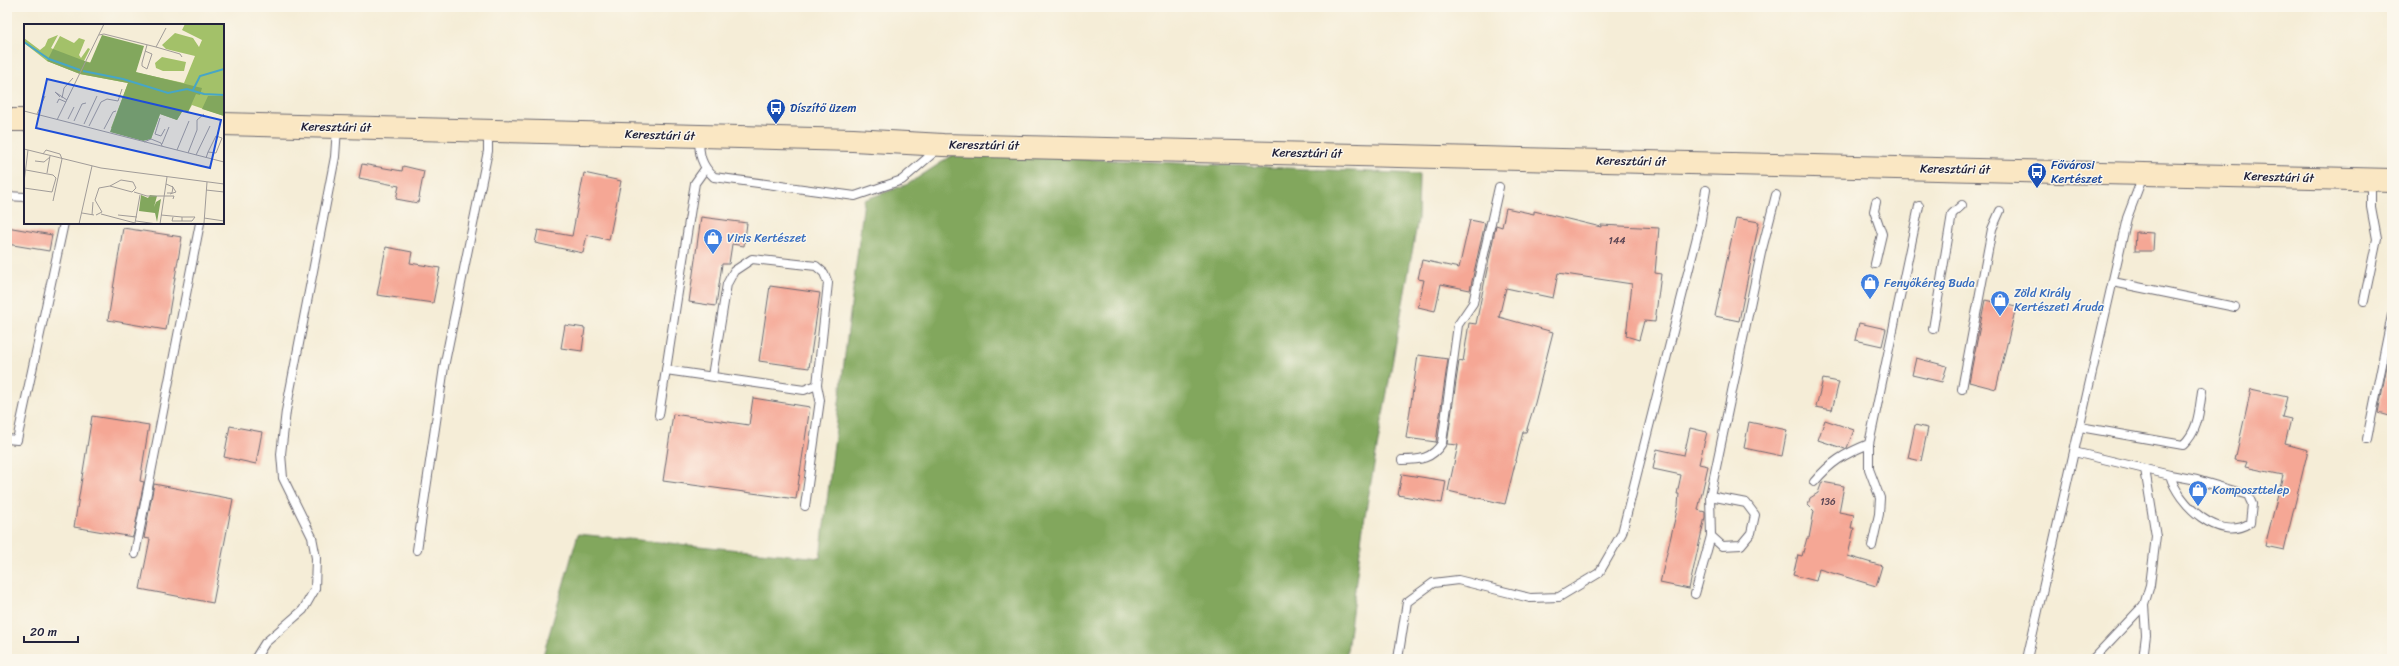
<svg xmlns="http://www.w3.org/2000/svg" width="2399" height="666" font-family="Sriracha,sans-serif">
<rect width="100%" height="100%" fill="#fbf7ec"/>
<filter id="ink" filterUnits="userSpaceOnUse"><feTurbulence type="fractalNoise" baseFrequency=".025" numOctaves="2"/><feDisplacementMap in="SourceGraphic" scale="8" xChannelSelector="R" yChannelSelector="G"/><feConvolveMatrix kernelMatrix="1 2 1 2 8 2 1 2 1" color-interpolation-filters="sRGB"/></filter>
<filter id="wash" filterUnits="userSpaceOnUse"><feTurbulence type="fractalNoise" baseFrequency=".012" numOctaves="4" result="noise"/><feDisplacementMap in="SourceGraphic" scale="16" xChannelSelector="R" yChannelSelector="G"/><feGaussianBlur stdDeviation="0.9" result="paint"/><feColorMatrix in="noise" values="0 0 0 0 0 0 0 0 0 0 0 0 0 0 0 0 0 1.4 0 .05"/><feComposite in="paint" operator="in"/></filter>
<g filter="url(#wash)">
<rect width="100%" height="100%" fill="#f5edd7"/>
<!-- forest -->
<polygon fill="#82a75d" stroke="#52644c" points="956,153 1419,174 1418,219 1363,527 1346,659 542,659 578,534 820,558 864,200 908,184"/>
<g id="blocks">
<!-- building -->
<g fill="#f5a795">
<polygon points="362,164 402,171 403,166 424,171 418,203 396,199 399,186 359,178"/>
<polygon points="584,173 621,181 609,240 587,235 583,253 535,243 538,230 572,236"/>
<polygon points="1506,208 1534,214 1534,211 1601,227 1601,225 1659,228 1655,273 1661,274 1655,322 1644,321 1639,340 1626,336 1632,284 1558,273 1553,298 1506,288 1499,317 1553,332 1535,403 1526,432 1523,432 1505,504 1448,491 1458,445 1447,444 1459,361 1463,362 1469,323 1476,324 1496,225 1502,227"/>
<polygon points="701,217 747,223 744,246 732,244 729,264 722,264 716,306 689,302"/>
<polygon points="1736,218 1759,222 1739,321 1715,316"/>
<polygon points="1470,220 1485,223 1470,290 1441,284 1435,311 1418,307 1424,280 1418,279 1422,260 1459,268"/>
<polygon points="7,227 52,235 49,251 7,244"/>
<polygon points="123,228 182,237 166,330 108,320"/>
<polygon points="2136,232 2154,233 2153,251 2135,251"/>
<polygon points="386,247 412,252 410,263 440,268 433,303 377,295"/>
<polygon points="770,286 820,293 809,368 759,361"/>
<polygon points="1985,300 2016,307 1996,389 1969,382"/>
<polygon points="1859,323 1886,329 1882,346 1855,340"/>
<polygon points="565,325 585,328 582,351 561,348"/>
<polygon points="1418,355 1448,359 1436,442 1406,438"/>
<polygon points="1916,358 1947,366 1942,382 1912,375"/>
<polygon points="2388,360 2392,361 2392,417 2378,413"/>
<polygon points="1823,379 1839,382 1832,410 1816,407"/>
<polygon points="2251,389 2287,397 2282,417 2291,419 2285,444 2308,450 2284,550 2265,546 2283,475 2245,467 2247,462 2235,460"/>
<polygon points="753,398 810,407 796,499 663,481 673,414 749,425"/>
<polygon points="92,416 149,425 140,481 144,482 133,537 74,527"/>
<polygon points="1825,420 1854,430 1847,448 1845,449 1818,440"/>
<polygon points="1749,422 1787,430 1782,456 1744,448"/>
<polygon points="1915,425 1928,428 1921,461 1908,458"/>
<polygon points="230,426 262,432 256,464 224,457"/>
<polygon points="1690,428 1707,432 1699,464 1708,466 1698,510 1705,512 1705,517 1689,589 1660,583 1678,506 1679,494 1677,494 1681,475 1653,469 1657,449 1684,455"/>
<polygon points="1402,474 1446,481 1442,503 1398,495"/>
<polygon points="1822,482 1844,486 1839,512 1854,515 1851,528 1854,528 1848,556 1882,566 1876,586 1819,569 1816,581 1793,575 1798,555 1802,556 1807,538 1809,538 1814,511 1808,505 1810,498 1818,493"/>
<polygon points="154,484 233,499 213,603 140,589 150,539 144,538"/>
</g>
</g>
</g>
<g filter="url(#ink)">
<use href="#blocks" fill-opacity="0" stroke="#6c6972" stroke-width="1"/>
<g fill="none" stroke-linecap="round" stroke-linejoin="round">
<defs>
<g id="lane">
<path d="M699 137C699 155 701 165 714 177L855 196 902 180 939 148"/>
<polyline points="7,196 25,197"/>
<polyline points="1875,264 1882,234 1874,211 1876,202"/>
<polyline points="2113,282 2235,307"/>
<polyline points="2364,301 2377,239 2371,207 2371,180"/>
<polyline points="1933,329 1952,214 1962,205"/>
<polyline points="666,370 804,390 817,385"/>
<polyline points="712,376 727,284 734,271 752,259 816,266 824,273 828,283 817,385 820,400 805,506"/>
<polyline points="1962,389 1992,229 2000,211"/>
<polyline points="659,415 693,195 695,183 705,169"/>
<path d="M2080 427 2183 445C2199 430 2199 411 2202 391"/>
<polyline points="7,439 17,440 64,223"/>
<polyline points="2367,439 2392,315"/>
<polyline points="1869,444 1869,469 1880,498 1879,514 1872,546"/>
<path d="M2074 452 2170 475C2178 504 2219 543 2250 523L2252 504 2248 495 2197 480 2170 475"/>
<path d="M1402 460C1420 460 1432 459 1442 443L1458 325 1473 303 1499 187"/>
<path d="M1814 482C1831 462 1844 454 1869 444L1919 206"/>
<polyline points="1710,496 1746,503 1755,515 1751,533 1741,545 1722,546 1711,536"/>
<polyline points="417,550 444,367 488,151 488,132"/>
<polyline points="135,554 200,223"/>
<polyline points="1695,594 1711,536 1710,496 1761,253 1776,195"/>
<polyline points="255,659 265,643 303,610 315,589 316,558 312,537 283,478 281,454 286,411 335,157 337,128"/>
<polyline points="1398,659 1407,602 1433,583 1458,580 1530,598 1559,597 1599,573 1622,533 1700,225 1706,190"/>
<polyline points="2027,659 2127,218 2143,176"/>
<polyline points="2093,659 2144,605 2150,585 2156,536 2145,469"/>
<polyline points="2143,659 2146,635 2144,605"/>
</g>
<g id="secondary">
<polyline points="7,120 25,120"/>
<polyline points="223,124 853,140 943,145 2392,180"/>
</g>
</defs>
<!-- lane casing -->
<use href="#lane" stroke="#6c6972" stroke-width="10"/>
<!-- secondary casing -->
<use href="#secondary" stroke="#6c6972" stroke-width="24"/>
<!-- lane -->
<use href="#lane" stroke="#fff" stroke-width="8"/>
<!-- secondary -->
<use href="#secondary" stroke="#fae7c3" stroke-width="22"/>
</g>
</g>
<!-- icons -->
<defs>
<symbol id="bus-pin" viewBox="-11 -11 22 30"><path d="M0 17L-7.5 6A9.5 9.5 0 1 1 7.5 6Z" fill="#1a4fb4" stroke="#fbf7ec"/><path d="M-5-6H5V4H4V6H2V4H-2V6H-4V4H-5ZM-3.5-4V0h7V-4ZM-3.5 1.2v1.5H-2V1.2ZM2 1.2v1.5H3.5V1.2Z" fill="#fff"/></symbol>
<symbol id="shop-pin" viewBox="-11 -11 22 30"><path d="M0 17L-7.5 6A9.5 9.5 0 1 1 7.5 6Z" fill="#3f7fe0" stroke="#fbf7ec"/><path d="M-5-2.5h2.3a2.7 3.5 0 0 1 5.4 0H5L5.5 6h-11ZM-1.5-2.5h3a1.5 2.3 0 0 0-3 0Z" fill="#fff"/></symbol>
</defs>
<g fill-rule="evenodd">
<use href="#bus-pin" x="765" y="97" width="22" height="30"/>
<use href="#bus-pin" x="2026" y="161" width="22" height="30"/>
<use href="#shop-pin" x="702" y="227" width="22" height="30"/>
<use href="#shop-pin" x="1859" y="272" width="22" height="30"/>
<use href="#shop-pin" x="1989" y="289" width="22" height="30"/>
<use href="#shop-pin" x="2187" y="479" width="22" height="30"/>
</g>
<g text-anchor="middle" stroke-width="3" stroke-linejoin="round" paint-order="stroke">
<!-- number labels -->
<g font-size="10" fill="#574352">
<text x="1617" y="244">144</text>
<text x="1828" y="505">136</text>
</g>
<!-- transit labels -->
<g font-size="12" fill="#164399" stroke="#fbf7ec" text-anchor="start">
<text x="790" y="112">Díszítő üzem</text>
<text x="2051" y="169">Fővárosi<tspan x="2051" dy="14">Kertészet</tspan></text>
</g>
<!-- street labels -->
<g font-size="12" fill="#22223b" stroke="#fbf7ec">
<text transform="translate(336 127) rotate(1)" y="4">Keresztúri út</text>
<text transform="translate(660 135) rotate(2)" y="4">Keresztúri út</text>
<text transform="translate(984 145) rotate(1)" y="4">Keresztúri út</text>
<text transform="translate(1307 153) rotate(1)" y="4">Keresztúri út</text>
<text transform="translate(1631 161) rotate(1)" y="4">Keresztúri út</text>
<text transform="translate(1955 169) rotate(1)" y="4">Keresztúri út</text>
<text transform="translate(2279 177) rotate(2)" y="4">Keresztúri út</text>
</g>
<!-- shop labels -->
<g font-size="12" fill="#366cbe" stroke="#fbf7ec" text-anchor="start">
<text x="727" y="242">Viris Kertészet</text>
<text x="1884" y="287">Fenyőkéreg Buda</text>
<text x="2014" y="297">Zöld Király<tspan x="2014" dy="14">Kertészeti Áruda</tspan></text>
<text x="2212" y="494">Komposzttelep</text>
</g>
</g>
<!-- overview -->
<g transform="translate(24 24)">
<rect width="200" height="200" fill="#f5edd7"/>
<path d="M161 0H200V92L168 81 164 88 159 86 153 96 136 90 127 115 87 104 104 59 56 50 23 37 0 19V14L16 26 21 22 24 15 34 11 27 24 29 25 36 12 50 19 55 14 61 16 55 31 57 34 64 24 66 25 60 37 160 59 171 32 142 25 138 21 151 9 169 14 175 23 178 16 158 6ZM138 33 162 38 160 47H139L132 44 131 39Z" fill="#a3c169"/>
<path d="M78 11 120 22 112 48 178 64 176 71 172 70 164 88 159 86 153 96 136 90 127 115 119 117 86 108 104 59 56 50 23 37 29 25 66 39ZM184 72H200V92L178 85ZM117 171 124 174 126 171 133 172 130 183 132 178 137 175 133 198 131 189 115 187Z" fill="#82a75d"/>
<path fill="none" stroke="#47a6c6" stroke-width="2" d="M0 18 25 35 56 46M59 47 99 55 144 69 163 65 180 70 200 71M169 66 176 52 200 45"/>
<path fill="none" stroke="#a19c99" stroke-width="1" d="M75 11 80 10 132 23 156 30 158 33M132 23 142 4M121 27 128 30 123 45 118 42V39L123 21M36 73 31 68 43 76M38 74 40 64 49 54M33 79 35 75 42 78M0 87 200 138M13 90 21 72M136 94 131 110 137 112 141 105M44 95 50 83M33 96 80 0M50 97 58 80 62 79M60 100 73 72M65 102 77 78 83 75 94 77 98 65M80 105 89 88 92 87M120 118 127 115 137 119 138 122M138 120 145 103M0 125 77 144 200 160M153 126 165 97M164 129 173 106V96L180 90M19 130 22 126 36 130 38 135 29 177M172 131 186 102M182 134 184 128 192 112 198 114 192 129 184 128M11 137 20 138 26 133M23 149 26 132M0 158 4 126M142 160 149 163 148 169H143M0 164 28 168 32 154 29 151 2 146M182 166 200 168M110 168 123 172H150L149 175M146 170 152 168 148 162M58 189 70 191M77 190 111 199 116 171M68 191 69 178M72 191 78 188 71 176 75 164 86 162 108 168 112 164 109 158 97 156 86 162M94 191 113 193M137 191 158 193V197H148L149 193M180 194 200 197M112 197 133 200M158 197H168L171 193H158M180 199 183 158M55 200 68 142M136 200 143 153"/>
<path fill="#1d4ed8" fill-opacity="0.15" stroke="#1d4ed8" stroke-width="2" d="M23 55 197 96 186 144 12 104Z"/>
<rect width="200" height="200" fill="none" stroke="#22223b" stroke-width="2"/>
</g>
<!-- margin -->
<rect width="2399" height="666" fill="none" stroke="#fbf7ec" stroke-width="24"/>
<!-- scale -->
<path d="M24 636v6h54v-6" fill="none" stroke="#22223b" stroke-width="2"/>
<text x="30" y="636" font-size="12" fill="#22223b" stroke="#fbf7ec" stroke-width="3" paint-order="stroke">20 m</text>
</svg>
